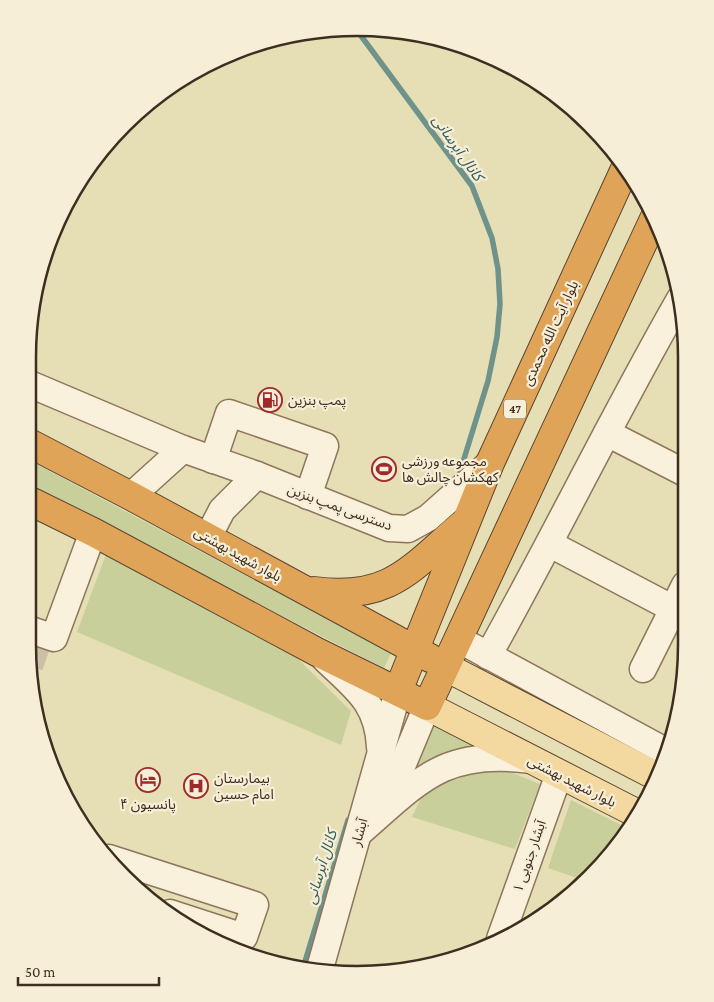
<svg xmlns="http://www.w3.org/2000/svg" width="714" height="1002" font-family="'Crimson Pro','Noto Sans Arabic',serif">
<rect width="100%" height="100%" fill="#f0e4c8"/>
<!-- farmland -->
<polygon fill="#e6deb5" points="379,28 443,39 503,62 558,96 605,140 661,231 684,314 686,666 675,730 653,790 619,845 574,893 483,949 400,972 314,972 212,941 140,893 83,828 39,731 28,645 34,292 72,192 140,109 193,72 251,45 314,30"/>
<!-- green -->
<g fill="#c9cf9b">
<polygon points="31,461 391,653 384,668 30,487"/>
<polygon points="106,554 296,657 351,711 341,745 77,632"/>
<polygon points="434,720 488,749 438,757 415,769"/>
<polygon points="502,769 540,784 515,849 412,817 423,793 451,774"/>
<polygon points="571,800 629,829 619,845 586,881 548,868"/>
</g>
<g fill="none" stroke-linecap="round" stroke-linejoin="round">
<!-- stream -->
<g stroke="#6f938a" stroke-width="5.5">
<polyline points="356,29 472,186 492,238 498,269 500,304 497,337 488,381 459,475"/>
<polyline points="303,968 348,820"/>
</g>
<!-- minor-tunnel -->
<polyline stroke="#ccc0a6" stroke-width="26" stroke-dasharray="26 13" stroke-linecap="butt" points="30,666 37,646"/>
<defs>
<g id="minor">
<polyline points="32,385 183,449 257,475 389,528 408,529 428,518 490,463"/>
<polyline points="607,433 685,473"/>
<polyline points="213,460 229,413 325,446 308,496"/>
<polyline points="131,496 183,449"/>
<polyline points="208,537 222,510 257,475"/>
<polyline points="550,544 685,615"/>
<polyline points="28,629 54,638 93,532"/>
<polyline points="458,639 667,752"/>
<path d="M488 656C554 538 613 416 680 299"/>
<path d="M325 659C355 688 378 702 380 747"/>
<polyline points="643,669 685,585"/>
<polyline points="385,807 427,706"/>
<path d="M359 833C419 781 444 748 531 760"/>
<polyline points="109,858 255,905 244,937 170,913"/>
<polyline points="500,939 559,774"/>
<polyline points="319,972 398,691"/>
</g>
<g id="major">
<polyline points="444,666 658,777"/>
<polyline points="427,706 638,814"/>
</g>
<g id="highway">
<polyline points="31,444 131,496 430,658"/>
<polyline points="30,501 93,532 317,652 427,706 654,219"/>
<path d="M314 591C390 601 410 569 463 524"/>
<polyline points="398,691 490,463 624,171"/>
</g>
</defs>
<!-- minor casing -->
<use href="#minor" stroke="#8d765c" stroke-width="29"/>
<!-- major casing -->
<use href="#major" stroke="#5b4430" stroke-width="30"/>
<!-- highway casing -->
<use href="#highway" stroke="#5b4430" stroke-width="30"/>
<!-- minor -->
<use href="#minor" stroke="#faf1dc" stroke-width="26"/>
<!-- major -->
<use href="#major" stroke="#f3d9a0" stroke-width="28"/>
<!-- highway -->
<use href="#highway" stroke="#e0a458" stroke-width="28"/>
</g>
<!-- icons -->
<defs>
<symbol id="fuel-ring" viewBox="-11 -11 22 22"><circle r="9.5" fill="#f7eed8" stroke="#9e2a2b" stroke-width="1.5"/><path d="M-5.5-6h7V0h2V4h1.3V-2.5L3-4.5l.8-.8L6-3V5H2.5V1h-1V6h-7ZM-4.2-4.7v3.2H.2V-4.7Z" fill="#9e2a2b"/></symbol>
<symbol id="stadium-ring" viewBox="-11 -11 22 22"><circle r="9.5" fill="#f7eed8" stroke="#9e2a2b" stroke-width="1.5"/><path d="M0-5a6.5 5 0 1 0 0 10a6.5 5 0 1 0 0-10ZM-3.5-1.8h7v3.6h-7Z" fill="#9e2a2b"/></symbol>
<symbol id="hotel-ring" viewBox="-11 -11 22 22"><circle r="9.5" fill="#f7eed8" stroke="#9e2a2b" stroke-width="1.5"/><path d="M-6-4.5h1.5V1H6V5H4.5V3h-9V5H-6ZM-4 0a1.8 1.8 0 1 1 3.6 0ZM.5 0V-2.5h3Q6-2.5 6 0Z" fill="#9e2a2b"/></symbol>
<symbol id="hospital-ring" viewBox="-11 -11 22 22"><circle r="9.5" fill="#f7eed8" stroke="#9e2a2b" stroke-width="1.5"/><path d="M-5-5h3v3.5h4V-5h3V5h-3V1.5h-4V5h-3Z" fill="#9e2a2b"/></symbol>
</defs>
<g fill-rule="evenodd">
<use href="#fuel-ring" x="256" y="386" width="28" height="28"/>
<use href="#stadium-ring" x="370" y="455" width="28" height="28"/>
<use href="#hotel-ring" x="134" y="766" width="28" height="28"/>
<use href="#hospital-ring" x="182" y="772" width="28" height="28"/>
</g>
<g text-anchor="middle" stroke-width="4.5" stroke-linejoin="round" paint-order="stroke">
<!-- shield labels -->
<rect fill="#f7eed8" stroke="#756857" stroke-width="1" x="504" y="399.5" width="22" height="19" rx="4"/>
<g font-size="12" font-weight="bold" fill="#3d2e20">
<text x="515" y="413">47</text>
</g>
<!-- street labels -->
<g font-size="14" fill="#3d2e20" stroke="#f7eed8">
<text transform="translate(550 333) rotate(-65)" y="5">بلوار آیت الله محمدی</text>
<text transform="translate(340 507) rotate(20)" y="5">دسترسی پمپ بنزین</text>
<text transform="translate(238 554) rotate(29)" y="5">بلوار شهید بهشتی</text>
<text transform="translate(572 781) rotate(27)" y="5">بلوار شهید بهشتی</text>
<text transform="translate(359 832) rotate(-74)" y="5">آبشار</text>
<text transform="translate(529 856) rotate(-71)" y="5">آبشار جنوبی ۱</text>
</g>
<!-- poi labels -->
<g font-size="14" fill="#3d2e20" stroke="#f7eed8" text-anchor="start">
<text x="288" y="405">پمپ بنزین</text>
<text x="402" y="466">مجموعه ورزشی<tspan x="402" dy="16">کهکشان چالش ها</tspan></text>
<text x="214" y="783">بیمارستان<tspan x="214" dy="16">امام حسین</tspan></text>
<text x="148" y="809" text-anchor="middle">پانسیون ۴</text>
</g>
<!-- water labels -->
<g font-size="15" font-style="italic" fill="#2f5d5a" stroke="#f7eed8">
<text transform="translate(458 148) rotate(55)" y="5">کانال آبرسانی</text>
<text transform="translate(321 867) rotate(-73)" y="5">کانال آبرسانی</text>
</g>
</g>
<!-- crop -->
<path d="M0 0H714V1002H0ZM357 36H357A321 321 0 0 1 678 357V645A321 321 0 0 1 357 966H357A321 321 0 0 1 36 645V357A321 321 0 0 1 357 36Z" fill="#f7eed8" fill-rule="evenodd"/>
<path fill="none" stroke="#3d2e20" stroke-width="2.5" d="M357 36H357A321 321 0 0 1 678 357V645A321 321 0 0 1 357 966H357A321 321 0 0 1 36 645V357A321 321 0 0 1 357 36Z"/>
<!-- scale -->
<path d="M18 977v8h141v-8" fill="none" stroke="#3d2e20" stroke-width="2.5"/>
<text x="25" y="977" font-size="15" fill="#3d2e20" stroke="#f7eed8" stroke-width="4" paint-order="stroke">50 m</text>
</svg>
